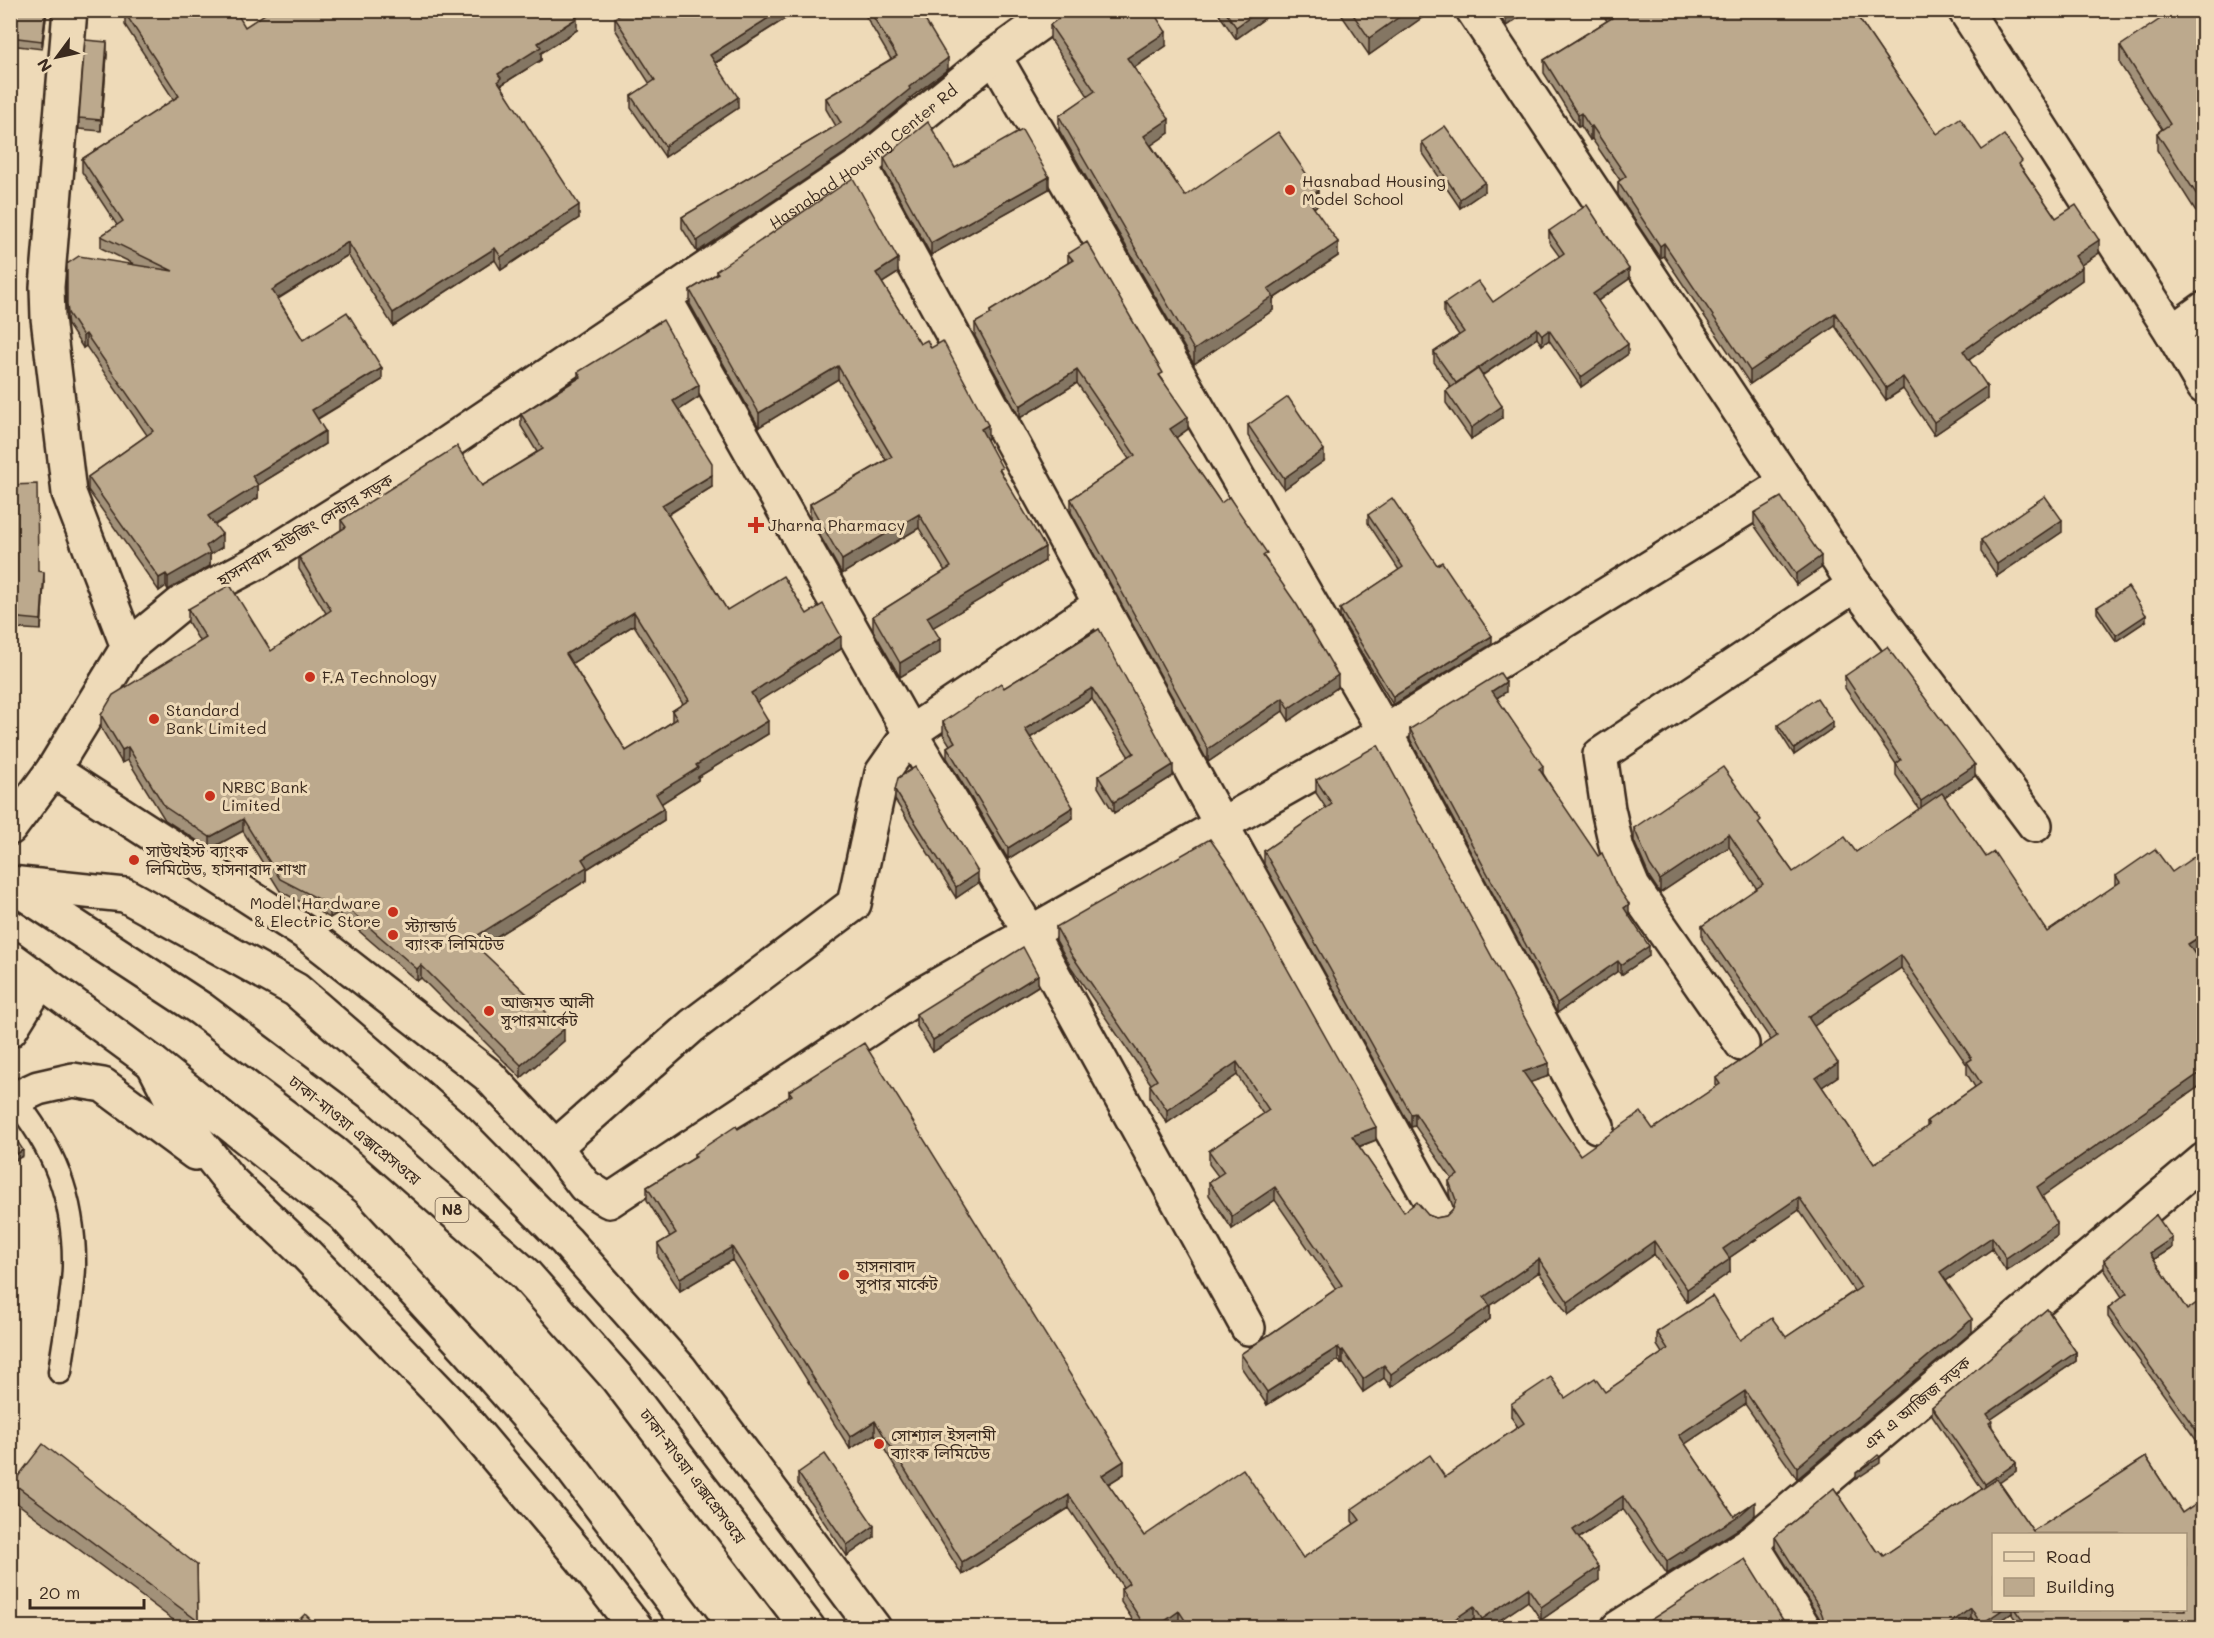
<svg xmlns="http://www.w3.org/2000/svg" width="2214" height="1638" font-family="Mali,'Noto Sans Bengali',sans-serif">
<rect width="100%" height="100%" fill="#eedab8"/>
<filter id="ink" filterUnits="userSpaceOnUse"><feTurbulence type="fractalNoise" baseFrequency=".0167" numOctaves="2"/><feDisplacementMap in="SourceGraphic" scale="12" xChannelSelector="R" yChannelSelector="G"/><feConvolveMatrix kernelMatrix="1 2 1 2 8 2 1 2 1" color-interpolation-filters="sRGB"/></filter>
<g filter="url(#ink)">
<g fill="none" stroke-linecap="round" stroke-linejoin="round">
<defs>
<path id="service" d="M10 1094C54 1147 75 1198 74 1267 73 1299 64 1339 60 1372"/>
<g id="minor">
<polyline points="70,10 47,287 48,318 69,493 128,647"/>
<polyline points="1473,10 1855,585 2035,825"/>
<polyline points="1965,10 2172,332 2204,387"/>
<polyline points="994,56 1385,732 1597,1126"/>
<polyline points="860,165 1222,826 1437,1212"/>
<polyline points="664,297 910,733 1031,934 1248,1328"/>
<polyline points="2172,332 2204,309"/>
<polyline points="53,770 307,934 488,1075 555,1147 692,1026 854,904 882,773 910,733 1101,604"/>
<path id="s1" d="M10 828 53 770 128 647 184 601 258 562 434 452 664 297 860 165 994 56 1058 10"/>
<polyline points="1742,1044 1633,887 1617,849 1608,809 1600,755 1855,585"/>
<polyline points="555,1147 585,1186 609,1201 917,997 1385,732 1788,482"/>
<polyline points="1751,1543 1804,1628"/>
<polyline points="1618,1628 1751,1543 2204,1160"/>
</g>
<g id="secondary">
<polyline points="10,883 125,895 296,990 458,1131 566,1241 680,1369 874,1628"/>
<polyline points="10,1030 41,980"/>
<polyline points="153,1063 176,1108 199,1142 231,1182 304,1252 455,1408 582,1559 636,1628"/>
<polyline points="10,1101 38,1088 73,1080 103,1085 195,1153"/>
</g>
<g id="motorway">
<polyline points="10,884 201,1009 355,1125 525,1274 617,1378 808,1628"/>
<polyline points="10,958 153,1063 344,1215 467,1348 561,1454 693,1628"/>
</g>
</defs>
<!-- service casing -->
<use href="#service" stroke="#3b2a1e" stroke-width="27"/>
<!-- minor casing -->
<use href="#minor" stroke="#3b2a1e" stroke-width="38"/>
<!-- secondary casing -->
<use href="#secondary" stroke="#3b2a1e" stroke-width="38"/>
<!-- motorway casing -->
<use href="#motorway" stroke="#3b2a1e" stroke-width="38"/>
<!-- service -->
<use href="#service" stroke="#eedab8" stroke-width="22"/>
<!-- minor -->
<use href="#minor" stroke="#eedab8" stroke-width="33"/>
<!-- secondary -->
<use href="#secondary" stroke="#eedab8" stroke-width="33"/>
<!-- motorway -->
<use href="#motorway" stroke="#eedab8" stroke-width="33"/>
</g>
<!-- wall -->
<g fill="#a29179" stroke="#3b2a1e" stroke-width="1.5" fill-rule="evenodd">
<polygon points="10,10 47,10 42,49 10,45"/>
<polygon points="627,10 799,10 716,63 738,108 665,157 631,108 631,96 650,84 615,29 615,18"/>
<polygon points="862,10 919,10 948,69 910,98 910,100 849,150 697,252 682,228 682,217 836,126 826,109 826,98 891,59"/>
<polygon points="1216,10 1265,10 1265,18 1236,39"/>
<polygon points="1338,10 1433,10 1369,55"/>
<polygon points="1496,10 1530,10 1506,26"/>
<polygon points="1604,10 1853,10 1937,134 1982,150 2022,168 2056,218 2099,253 2081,265 2082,280 1969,360 1987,399 1934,435 1903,389 1886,400 1835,326 1750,384 1664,256 1660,258 1618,195 1618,182 1620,180 1592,139 1590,140 1581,126 1578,127 1544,73 1544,60 1607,21 1604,16"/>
<polygon points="125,13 245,27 577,30 541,53 541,60 501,85 579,218 501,270 495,260 393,326 348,255 278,299 303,340 382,380 318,419 325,444 258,485 258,498 215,525 222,547 210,555 210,566 168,590 166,586 159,591 88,490 88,477 147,435 86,346 83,348 68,325 67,317 67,264 134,264 101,248 101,236 117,225 82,172 82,159 174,100 125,25"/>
<polygon points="2204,23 2204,224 2157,150 2157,133 2162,129 2120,64 2120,46"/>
<polygon points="1050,25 1166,46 1134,68 1169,133 1151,145 1185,196 1318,205 1313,208 1338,256 1273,299 1273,310 1194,364 1059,130 1059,116 1088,96 1050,39"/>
<polygon points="107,54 101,131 79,129 79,118"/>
<polygon points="1422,142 1485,191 1460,208 1422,152"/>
<polygon points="884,158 955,168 1049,189 931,255 884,170"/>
<polygon points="1549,231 1629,279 1598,301 1628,354 1581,387 1549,340 1542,345 1537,338 1482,376 1502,418 1471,439 1446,403 1446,391 1451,387 1434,362 1434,352 1459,335 1444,314 1444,304 1493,302 1560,257 1549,242"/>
<polygon points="1068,254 1163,380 1188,429 1176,438 1221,503 1267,561 1338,687 1289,721 1283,711 1208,762 1071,512 1071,499 1129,459 1077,383 1020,418 975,336 975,323 990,315 990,311 1068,263"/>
<polygon points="716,271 898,273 882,283 920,344 988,438 987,440 1002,475 1045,561 933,627 940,653 900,677 873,630 873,616 945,571 919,528 842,574 810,518 810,504 886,460 838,379 759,427 690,304 690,290 716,274"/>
<path d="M578 372 699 397 678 410 712 487 668 515 727 610 807 614 841 649 756 702 768 734 698 777V780L662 803 664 820 587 869V880L478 948 564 1041 521 1078 421 978 417 981 338 913 330 918 280 891 243 831 210 849 165 820 128 760 122 763 101 728V715L200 642 188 622V609L271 651 326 613 299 569V557L341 530V520L482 486 537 452 521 426V414L578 378ZM634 625 683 704 672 711V722L626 751 572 663Z"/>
<polygon points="1248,425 1324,461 1284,489 1248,436"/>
<polygon points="10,485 38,571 44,582 41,630 10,628"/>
<polygon points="1754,513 1821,568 1796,585 1754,525"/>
<polygon points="1368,515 1437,565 1492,644 1393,705 1340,617 1340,609 1399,570 1368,523"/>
<polygon points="2062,532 1997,576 1981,552 1981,540"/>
<polygon points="2097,607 2146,621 2116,641 2097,613"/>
<polygon points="1099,629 1173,776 1114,813 1098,787 1098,776 1129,757 1092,699 1030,738 1073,818 1008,859 947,758 947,747 950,745 943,734 943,722 1004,688"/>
<path d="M1845 676 1975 776 1944 797 1986 857 2047 932 2116 885V876L2194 953 2204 968V1083L2042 1196 2057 1236 2006 1271 1992 1249 1946 1281 1972 1332 1797 1479 1745 1404 1685 1444 1734 1516 1755 1515 1740 1528 1667 1574 1623 1509 1579 1538 1599 1580 1541 1620 1528 1601 1488 1628H1479L1474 1619 1461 1628H1181L1179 1624 1174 1628H1138L1121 1602V1589L1123 1587 1069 1508 962 1575 875 1434 850 1449 732 1260 680 1291 658 1257V1244L670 1237 647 1200V1187L694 1158V1154L789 1097V1091L1124 1474 1108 1484 1144 1536 1303 1558 1354 1524 1352 1521V1509L1445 1477 1518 1427 1511 1417V1404L1565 1398 1605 1392 1662 1353 1657 1345V1332L1740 1340 1786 1337 1854 1291 1799 1210 1729 1258 1730 1272 1687 1302 1654 1254 1568 1315 1539 1272 1490 1306V1319L1391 1387 1384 1378 1363 1392 1343 1363 1341 1364 1338 1360 1267 1405 1241 1367V1354L1336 1289 1275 1200 1232 1229 1209 1195V1182L1218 1176 1209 1164V1151L1263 1114 1237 1075 1167 1123 1150 1098V1085L1151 1084 1071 967 1056 940V927L1376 1140 1359 1147 1404 1212 1428 1215 1436 1218 1446 1216 1453 1209V1207L1449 1194V1181L1452 1179 1415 1126 1411 1127 1264 864V851L1326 808 1316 793V780L1549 1076 1530 1082 1580 1155 1653 1129 1716 1087V1078L1771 1040 1702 939V926L1757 889 1729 847 1660 893 1650 878 1634 841V828L1761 827 1793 872 1856 852 1919 809 1896 775V764L1845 688ZM1901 968 1967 1065V1074L1975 1087 1927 1121V1127L1874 1164 1822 1087 1838 1076 1814 1026Z"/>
<polygon points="1506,692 1497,698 1629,914 1628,915 1649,956 1621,975 1618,971 1557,1013 1410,739 1410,729"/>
<polygon points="1778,725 1833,728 1794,755 1778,730"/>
<polygon points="895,790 978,883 956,898 895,800"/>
<polygon points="1038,986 933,1052 916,1025 916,1014"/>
<polygon points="2172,1248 2154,1259 2187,1310 2204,1298 2204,1451 2108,1317 2108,1308 2122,1297 2104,1269 2104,1260"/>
<path d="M2047 1309 2076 1352V1361L1991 1419 1992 1427 2016 1463V1471L1999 1482 2033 1531 2146 1457 2182 1513 2204 1498V1628H2022L2012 1613 1990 1628H1977L1971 1618 1958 1628H1820L1821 1623 1820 1619 1775 1547V1537L1834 1488 1877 1552 1879 1551 1883 1556 1982 1489 1932 1415V1407ZM1994 1534H2186V1610H1994Z"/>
<polygon points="798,1473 874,1537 847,1556 798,1484"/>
<polygon points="13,1483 197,1565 198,1628 184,1628 13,1500"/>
</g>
<!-- shaded-wall -->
<g fill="#847663" stroke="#3b2a1e" stroke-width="1.5">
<polygon points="46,10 47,10 42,49 42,41"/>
<polygon points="781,10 799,10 710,66 710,55"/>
<polygon points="1260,10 1265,10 1265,18 1236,39 1236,27"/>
<polygon points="1409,10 1433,10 1369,55 1369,38"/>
<polygon points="1506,10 1530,10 1506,26"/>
<polygon points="577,18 577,30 541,53 541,60 501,85 498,93 498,74 538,43"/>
<polygon points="1166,32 1166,46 1127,72 1127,58"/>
<polygon points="107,42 107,54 101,131 101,120"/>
<polygon points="948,58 948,69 910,98 910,100 849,150 697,252 697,241"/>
<polygon points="738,97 738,108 665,157 665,146"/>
<polygon points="1581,113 1581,126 1578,127 1578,115"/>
<polygon points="1169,119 1169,133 1144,150 1144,136"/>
<polygon points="1592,126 1592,139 1590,140 1590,127"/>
<polygon points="1049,177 1049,189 931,255 931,243"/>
<polygon points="1485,182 1485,191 1460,208 1460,199"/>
<polygon points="1318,191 1318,205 1307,212 1307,198"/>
<polygon points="579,205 579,218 501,270 501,257"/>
<polygon points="2099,240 2099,253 2075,269 2075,256"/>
<polygon points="348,242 348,255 272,302 272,290"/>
<polygon points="1338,242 1338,256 1273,299 1273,310 1194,364 1194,350 1268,289"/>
<polygon points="1664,243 1664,256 1660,258 1660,246"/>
<polygon points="495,248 495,260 393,326 393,313"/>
<polygon points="898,259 898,273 876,287 876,273"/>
<polygon points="2082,267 2082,280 1963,364 1963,351"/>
<polygon points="1629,269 1629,279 1593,304 1593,294"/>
<polygon points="1835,313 1835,326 1750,384 1750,371"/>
<polygon points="1537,328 1537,338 1456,393 1456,383"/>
<polygon points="1549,330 1549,340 1542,345 1542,335"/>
<polygon points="86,334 86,346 83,348 83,336"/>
<polygon points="1628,344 1628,354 1581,387 1581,377"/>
<polygon points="838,366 838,379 759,427 759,413"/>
<polygon points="382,368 382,380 312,422 312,410"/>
<polygon points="1077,370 1077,383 1020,418 1020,406"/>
<polygon points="1903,377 1903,389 1886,400 1886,388"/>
<polygon points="699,385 699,397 673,414 673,401"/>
<polygon points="1987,386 1987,399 1934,435 1934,422"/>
<polygon points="1502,406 1502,418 1471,439 1471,428"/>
<polygon points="1188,417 1188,429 1170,442 1170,429"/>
<polygon points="988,425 988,438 981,443 981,429"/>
<polygon points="325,431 325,444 258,485 258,498 208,529 208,516 252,476"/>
<polygon points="1324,450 1324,461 1284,489 1284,478"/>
<polygon points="712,475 712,487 662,518 662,505"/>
<polygon points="919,514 919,528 842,574 842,560"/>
<polygon points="2062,520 2062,532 1997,576 1997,564"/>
<polygon points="222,534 222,547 210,555 210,566 168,590 168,577 206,546"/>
<polygon points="1045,547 1045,561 927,631 927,617"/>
<polygon points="1821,556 1821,568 1796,585 1796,574"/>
<polygon points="44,572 44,582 41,630 41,620"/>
<polygon points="166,574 166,586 159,591 159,578"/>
<polygon points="634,612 634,625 566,667 566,654"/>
<polygon points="2146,615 2146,621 2116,641 2116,635"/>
<polygon points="841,636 841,649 751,706 751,693"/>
<polygon points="1492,636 1492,644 1393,705 1393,697"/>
<polygon points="940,639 940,653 900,677 900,663"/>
<polygon points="1338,675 1338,687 1289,721 1289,708"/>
<polygon points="1506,682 1506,692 1492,701 1492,691"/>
<polygon points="1092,688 1092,699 1025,741 1025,729"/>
<polygon points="1283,698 1283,711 1208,762 1208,749"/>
<polygon points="768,721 768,734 698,777 698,780 656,807 656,794 696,765"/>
<polygon points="1833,722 1833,728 1794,755 1794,749"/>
<polygon points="128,747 128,760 122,763 122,750"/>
<polygon points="1173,765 1173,776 1114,813 1114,802"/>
<polygon points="1975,765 1975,776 1921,813 1921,801"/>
<polygon points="1543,766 1543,776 1539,769"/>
<polygon points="1073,807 1073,818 1008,859 1008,848"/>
<polygon points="664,808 664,820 587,869 587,880 470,953 470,940 582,859"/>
<polygon points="243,819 243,831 210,849 210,837"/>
<polygon points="1729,834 1729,847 1660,893 1660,880"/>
<polygon points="978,872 978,883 956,898 956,887"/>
<polygon points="338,900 338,913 330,918 330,905"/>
<polygon points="1629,904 1629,914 1624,918 1624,908"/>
<polygon points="2204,934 2204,947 2188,957 2188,944"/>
<polygon points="1649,946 1649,956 1621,975 1621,965"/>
<polygon points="1901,955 1901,968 1808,1030 1808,1017"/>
<polygon points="1618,961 1618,971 1557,1013 1557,1003"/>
<polygon points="421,965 421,978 417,981 417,969"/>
<polygon points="1038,975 1038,986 933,1052 933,1040"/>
<polygon points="564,1029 564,1041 521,1078 521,1065"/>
<polygon points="1237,1062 1237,1075 1167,1123 1167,1110"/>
<polygon points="1549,1063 1549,1076 1523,1085 1523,1072"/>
<polygon points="1838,1063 1838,1076 1816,1091 1816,1078"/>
<polygon points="2204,1070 2204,1083 2037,1200 2037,1187"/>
<polygon points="1415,1113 1415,1126 1411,1127 1411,1114"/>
<polygon points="1376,1127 1376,1140 1352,1149 1352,1136"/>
<polygon points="23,1150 23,1156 10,1163 10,1158"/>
<polygon points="1275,1187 1275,1200 1232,1229 1232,1216"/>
<polygon points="1799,1197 1799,1210 1723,1262 1723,1249"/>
<polygon points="2057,1223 2057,1236 2006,1271 2006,1258"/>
<polygon points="1992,1237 1992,1249 1940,1285 1940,1272"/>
<polygon points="2172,1238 2172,1248 2150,1262 2150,1253"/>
<polygon points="1654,1241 1654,1254 1568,1315 1568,1302"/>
<polygon points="732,1247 732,1260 680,1291 680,1278"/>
<polygon points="1539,1259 1539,1272 1490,1306 1490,1319 1391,1387 1391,1374 1484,1297"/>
<polygon points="1730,1259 1730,1272 1687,1302 1687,1289"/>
<polygon points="1972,1319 1972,1332 1797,1479 1797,1467"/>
<polygon points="1338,1347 1338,1360 1267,1405 1267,1392"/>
<polygon points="1343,1350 1343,1363 1341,1364 1341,1351"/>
<polygon points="2076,1352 2076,1361 1987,1422 1987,1414"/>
<polygon points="1384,1365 1384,1378 1363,1392 1363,1379"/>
<polygon points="1745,1391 1745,1404 1679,1448 1679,1435"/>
<polygon points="875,1421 875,1434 850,1449 850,1437"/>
<polygon points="1880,1457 1880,1463 1856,1479 1856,1473"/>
<polygon points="1124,1461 1124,1474 1102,1488 1102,1475"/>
<polygon points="2016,1463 2016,1471 1985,1493 1985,1484"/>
<polygon points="1069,1495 1069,1508 962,1575 962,1562"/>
<polygon points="1623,1496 1623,1509 1573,1542 1573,1530"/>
<polygon points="1755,1502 1755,1515 1740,1528 1667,1574 1667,1561"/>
<polygon points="874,1526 874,1537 847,1556 847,1545"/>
<polygon points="1599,1567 1599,1580 1541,1620 1541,1607"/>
<polygon points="1528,1588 1528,1601 1488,1628 1482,1628 1482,1619"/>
<polygon points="1474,1606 1474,1619 1461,1628 1442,1628"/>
<polygon points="1971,1608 1971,1618 1958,1628 1944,1628"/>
<polygon points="2002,1610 2012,1610 2012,1613 1990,1628 1981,1628 1981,1624"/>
<polygon points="1179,1611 1179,1624 1174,1628 1155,1628"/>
</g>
<!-- building -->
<g fill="#bca98d" stroke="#3b2a1e" stroke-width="1.5" fill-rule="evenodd">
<polygon points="10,10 46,10 42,41 10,37"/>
<polygon points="129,10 235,10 245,27 271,10 572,10 577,18 538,43 541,47 498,74 501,78 498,81 579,205 501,257 495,248 393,313 348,242 272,290 303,340 347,312 382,368 312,410 325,431 252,476 258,485 208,516 222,534 206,546 210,553 168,577 166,574 159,578 88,477 153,431 86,334 83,336 68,313 67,304 67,264 79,256 173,271 101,236 123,221 82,159 179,96 125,13"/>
<polygon points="627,10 781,10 710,55 738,97 665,146 631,96 655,80 615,18"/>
<polygon points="869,10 919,10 948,58 909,87 910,89 849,138 697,241 682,217 841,123 826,98 897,56"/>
<polygon points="1070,10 1152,10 1166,32 1127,58 1169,119 1144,136 1185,196 1278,132 1318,191 1307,198 1338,242 1268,289 1273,296 1194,350 1059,116 1095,91 1050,25"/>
<polygon points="1224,10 1260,10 1236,27"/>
<polygon points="1350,10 1409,10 1369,38"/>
<polygon points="1608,10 1853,10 1937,134 1960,118 1982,150 2004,135 2022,161 2019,164 2056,218 2076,205 2099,240 2075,256 2082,267 1963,351 1987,386 1934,422 1903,377 1886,388 1835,313 1750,371 1664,243 1660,246 1618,182 1626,176 1592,126 1590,127 1581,113 1578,115 1544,60 1612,18"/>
<polygon points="2174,10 2196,10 2204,23 2204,206 2157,133 2170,124 2120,46"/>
<polygon points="85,40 107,42 101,120 79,118"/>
<polygon points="928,122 955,168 1022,130 1049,177 931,243 884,158"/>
<polygon points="1445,126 1485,182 1460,199 1422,142"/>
<polygon points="853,178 898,259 876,273 920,344 927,340 931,348 943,341 988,425 981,429 1002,468 999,469 1045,547 927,617 940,639 900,663 873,616 951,567 919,514 842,560 810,504 892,457 838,366 759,413 690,290 718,273 716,271"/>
<polygon points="1587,205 1629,269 1593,294 1628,344 1581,377 1549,330 1542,335 1537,328 1456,383 1434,352 1464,332 1444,304 1478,281 1493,302 1564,253 1549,231"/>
<polygon points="1087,242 1163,373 1159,375 1188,417 1170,429 1221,503 1229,497 1267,553 1263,556 1297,605 1338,675 1289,708 1283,698 1208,749 1071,499 1135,455 1077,370 1020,406 975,323 991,314 990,311 1073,260 1068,254"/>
<path d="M663 320 699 385 673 401 712 463V475L662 505 727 610 783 576 807 614 823 604 841 636 751 693 768 721 696 765 698 768 656 794 664 808 582 859 587 867 470 940 564 1029 521 1065 421 965 417 969 338 900 330 905 280 879 243 819 210 837 165 807 128 747 122 750 101 715 113 695 206 638 188 609 230 585 271 651 331 610 299 557 346 527 341 520 457 446 482 486 543 449 521 414 581 377 578 372ZM634 612 689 700 672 711 677 719 626 751 566 654Z"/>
<polygon points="1478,369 1502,406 1471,428 1446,391"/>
<polygon points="1288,397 1324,450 1284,478 1248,425"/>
<polygon points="37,484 38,571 44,572 41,620 10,617 10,485"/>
<polygon points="2045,496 2062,520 1997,564 1981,540"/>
<polygon points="1781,497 1821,556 1796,574 1754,513"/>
<polygon points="1392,498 1437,565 1442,562 1492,636 1393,697 1340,609 1403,567 1368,515"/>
<polygon points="2128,587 2146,615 2116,635 2097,607"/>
<polygon points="1099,629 1173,765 1114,802 1098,776 1134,753 1092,688 1025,729 1073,807 1008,848 947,747 955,742 943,722 1001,683 1004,688"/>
<polygon points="1887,647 1975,765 1921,801 1896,764 1901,760 1845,676"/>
<polygon points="1500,673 1506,682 1492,691 1543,766 1539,769 1598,856 1602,853 1616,885 1629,904 1624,908 1649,946 1621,965 1618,961 1557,1003 1410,729"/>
<polygon points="1817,698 1833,722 1794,749 1778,725"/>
<path d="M1378 745 1549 1063 1523 1072 1580 1155 1641 1112 1653 1129 1720 1084 1716 1078 1777 1036 1702 926 1763 884 1729 834 1660 880 1650 865 1634 828 1723 767 1761 820 1758 823 1793 872 1845 837 1856 852 1942 793 1986 857 1994 852 2047 932 2120 882 2116 876 2155 849 2172 872 2201 852 2204 855V934L2188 944 2204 968V1070L2037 1187 2057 1223 2006 1258 1992 1237 1940 1272 1972 1319 1797 1467 1745 1391 1679 1435 1734 1516 1755 1502 1740 1515 1667 1561 1623 1496 1573 1530 1599 1567 1541 1607 1528 1588 1482 1619 1474 1606 1442 1628H1190L1179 1611 1155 1628H1146L1121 1589 1129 1583 1069 1495 962 1562 875 1421 850 1437 732 1247 680 1278 658 1244 676 1233 647 1187 696 1157 694 1154 736 1126 738 1129 792 1095 789 1091 864 1043 1124 1461 1102 1475 1144 1536 1243 1469 1303 1558 1360 1520 1352 1509 1430 1455 1445 1477 1524 1423 1511 1404 1551 1377 1565 1398 1595 1378 1605 1392 1668 1349 1657 1332 1712 1296 1740 1340 1772 1318 1786 1337 1861 1287 1799 1197 1723 1249 1730 1259 1687 1289 1654 1241 1568 1302 1539 1259 1484 1297 1490 1306 1391 1374 1384 1365 1363 1379 1343 1350 1341 1351 1338 1347 1267 1392 1241 1354 1342 1285 1275 1187 1232 1216 1209 1182 1224 1172 1209 1151 1269 1110 1237 1062 1167 1110 1150 1085 1157 1080 1071 954 1056 927 1210 839 1233 872 1376 1127 1352 1136 1404 1212 1417 1202 1428 1215 1436 1218 1446 1216 1453 1209 1456 1200 1449 1181 1458 1175 1415 1113 1411 1114 1264 851 1332 804 1316 780ZM1901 955 1972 1059 1967 1062 1981 1083 1927 1121 1929 1125 1874 1164 1816 1078 1838 1063 1808 1017Z"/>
<polygon points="915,767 978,872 956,887 895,790 898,778"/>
<polygon points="1023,947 1038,975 933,1040 916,1014"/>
<polygon points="10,1130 23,1150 10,1158"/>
<polygon points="2156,1215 2172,1238 2150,1253 2187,1310 2204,1298 2204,1441 2108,1308 2127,1293 2104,1260"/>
<polygon points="2047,1309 2076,1352 1987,1414 1992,1421 1989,1423 2016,1463 1985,1484 1932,1407"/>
<polygon points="43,1444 197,1565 198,1621 13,1483"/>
<polygon points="825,1454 874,1526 847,1545 798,1473"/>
<polygon points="1878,1455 1880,1457 1856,1473"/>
<polygon points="2146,1457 2182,1513 2204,1498 2204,1628 2029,1628 2016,1610 2186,1610 2186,1534 1994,1534 1994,1610 2002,1610 1981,1624 1971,1608 1944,1628 1820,1628 1823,1617 1820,1609 1775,1537 1834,1488 1877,1552 1879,1551 1883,1556 1997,1479 2033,1531"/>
<polygon points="1745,1559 1788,1628 1638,1628"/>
<polygon points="305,1614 319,1628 291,1628"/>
</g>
</g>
<!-- markers -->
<g fill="#c8321e" stroke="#eedab8" stroke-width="2">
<circle cx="1290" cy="190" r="6"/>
<path d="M753 516h6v6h6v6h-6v6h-6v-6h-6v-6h6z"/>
<circle cx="310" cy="677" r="6"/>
<circle cx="154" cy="719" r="6"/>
<circle cx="210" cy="796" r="6"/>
<circle cx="134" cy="860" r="6"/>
<circle cx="393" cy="912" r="6"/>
<circle cx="393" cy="935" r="6"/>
<circle cx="489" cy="1011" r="6"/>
<circle cx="844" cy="1275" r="6"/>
<circle cx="879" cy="1444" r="6"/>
</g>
<g text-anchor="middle" stroke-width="6" stroke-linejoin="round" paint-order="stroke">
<!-- shield labels -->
<rect fill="#eedab8" stroke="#715f4c" stroke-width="1.5" x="435.5" y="1198" width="33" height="24" rx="4.5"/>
<g font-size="15" font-weight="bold" fill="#3b2a1e">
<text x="452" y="1215">N8</text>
</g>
<!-- street labels -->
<g font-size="16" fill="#3b2a1e" stroke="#eedab8">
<text dy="6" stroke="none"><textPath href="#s1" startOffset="1101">Hasnabad Housing Center Rd</textPath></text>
<text transform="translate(305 530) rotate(-31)" y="6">হাসনাবাদ হাউজিং সেন্টার সড়ক</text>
<text transform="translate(355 1130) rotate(39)" y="6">ঢাকা-মাওয়া এক্সপ্রেসওয়ে</text>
<text transform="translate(1917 1403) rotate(-40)" y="6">এম এ আজিজ সড়ক</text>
<text transform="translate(693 1476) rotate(53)" y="6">ঢাকা-মাওয়া এক্সপ্রেসওয়ে</text>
</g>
<!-- poi labels -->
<g font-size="16" fill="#3b2a1e" stroke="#eedab8" text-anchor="start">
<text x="1302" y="187">Hasnabad Housing<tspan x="1302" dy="18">Model School</tspan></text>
<text x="768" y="531">Jharna Pharmacy</text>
<text x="322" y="683">F.A Technology</text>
<text x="166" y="716">Standard<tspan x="166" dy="18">Bank Limited</tspan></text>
<text x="222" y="793">NRBC Bank<tspan x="222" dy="18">Limited</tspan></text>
<text x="146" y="857">সাউথইস্ট ব্যাংক<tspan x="146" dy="18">লিমিটেড, হাসনাবাদ শাখা</tspan></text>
<text x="381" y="909" text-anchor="end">Model Hardware<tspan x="381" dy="18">&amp; Electric Store</tspan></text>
<text x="405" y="932">স্ট্যান্ডার্ড<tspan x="405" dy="18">ব্যাংক লিমিটেড</tspan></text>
<text x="501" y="1008">আজমত আলী<tspan x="501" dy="18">সুপারমার্কেট</tspan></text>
<text x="856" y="1272">হাসনাবাদ<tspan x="856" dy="18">সুপার মার্কেট</tspan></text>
<text x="891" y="1441">সোশ্যাল ইসলামী<tspan x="891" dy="18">ব্যাংক লিমিটেড</tspan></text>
</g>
</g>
<!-- margin -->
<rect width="2214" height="1638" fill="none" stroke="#eedab8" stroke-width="36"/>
<rect x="18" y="18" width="2178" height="1602" fill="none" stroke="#3b2a1e" stroke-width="2" filter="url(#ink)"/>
<!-- legend -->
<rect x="1992" y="1533" width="195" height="78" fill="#eedab8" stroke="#a6947a" stroke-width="1.5"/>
<rect x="2004" y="1552" width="30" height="9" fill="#eedab8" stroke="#a6947a" stroke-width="1.5"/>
<text x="2046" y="1563" font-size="18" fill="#3b2a1e">Road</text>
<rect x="2004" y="1578" width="30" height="18" fill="#bca98d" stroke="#a6947a" stroke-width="1.5"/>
<text x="2046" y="1593" font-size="18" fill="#3b2a1e">Building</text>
<!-- north arrow -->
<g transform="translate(57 57) rotate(237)" stroke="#eedab8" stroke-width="4.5" paint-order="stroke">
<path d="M0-4.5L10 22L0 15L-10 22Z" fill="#3b2a1e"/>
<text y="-9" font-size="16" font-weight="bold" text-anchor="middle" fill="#3b2a1e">N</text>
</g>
<!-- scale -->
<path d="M30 1599v9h114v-9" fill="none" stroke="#3b2a1e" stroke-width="3"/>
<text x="39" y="1599" font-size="18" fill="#3b2a1e" stroke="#eedab8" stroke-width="4.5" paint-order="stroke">20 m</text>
</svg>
